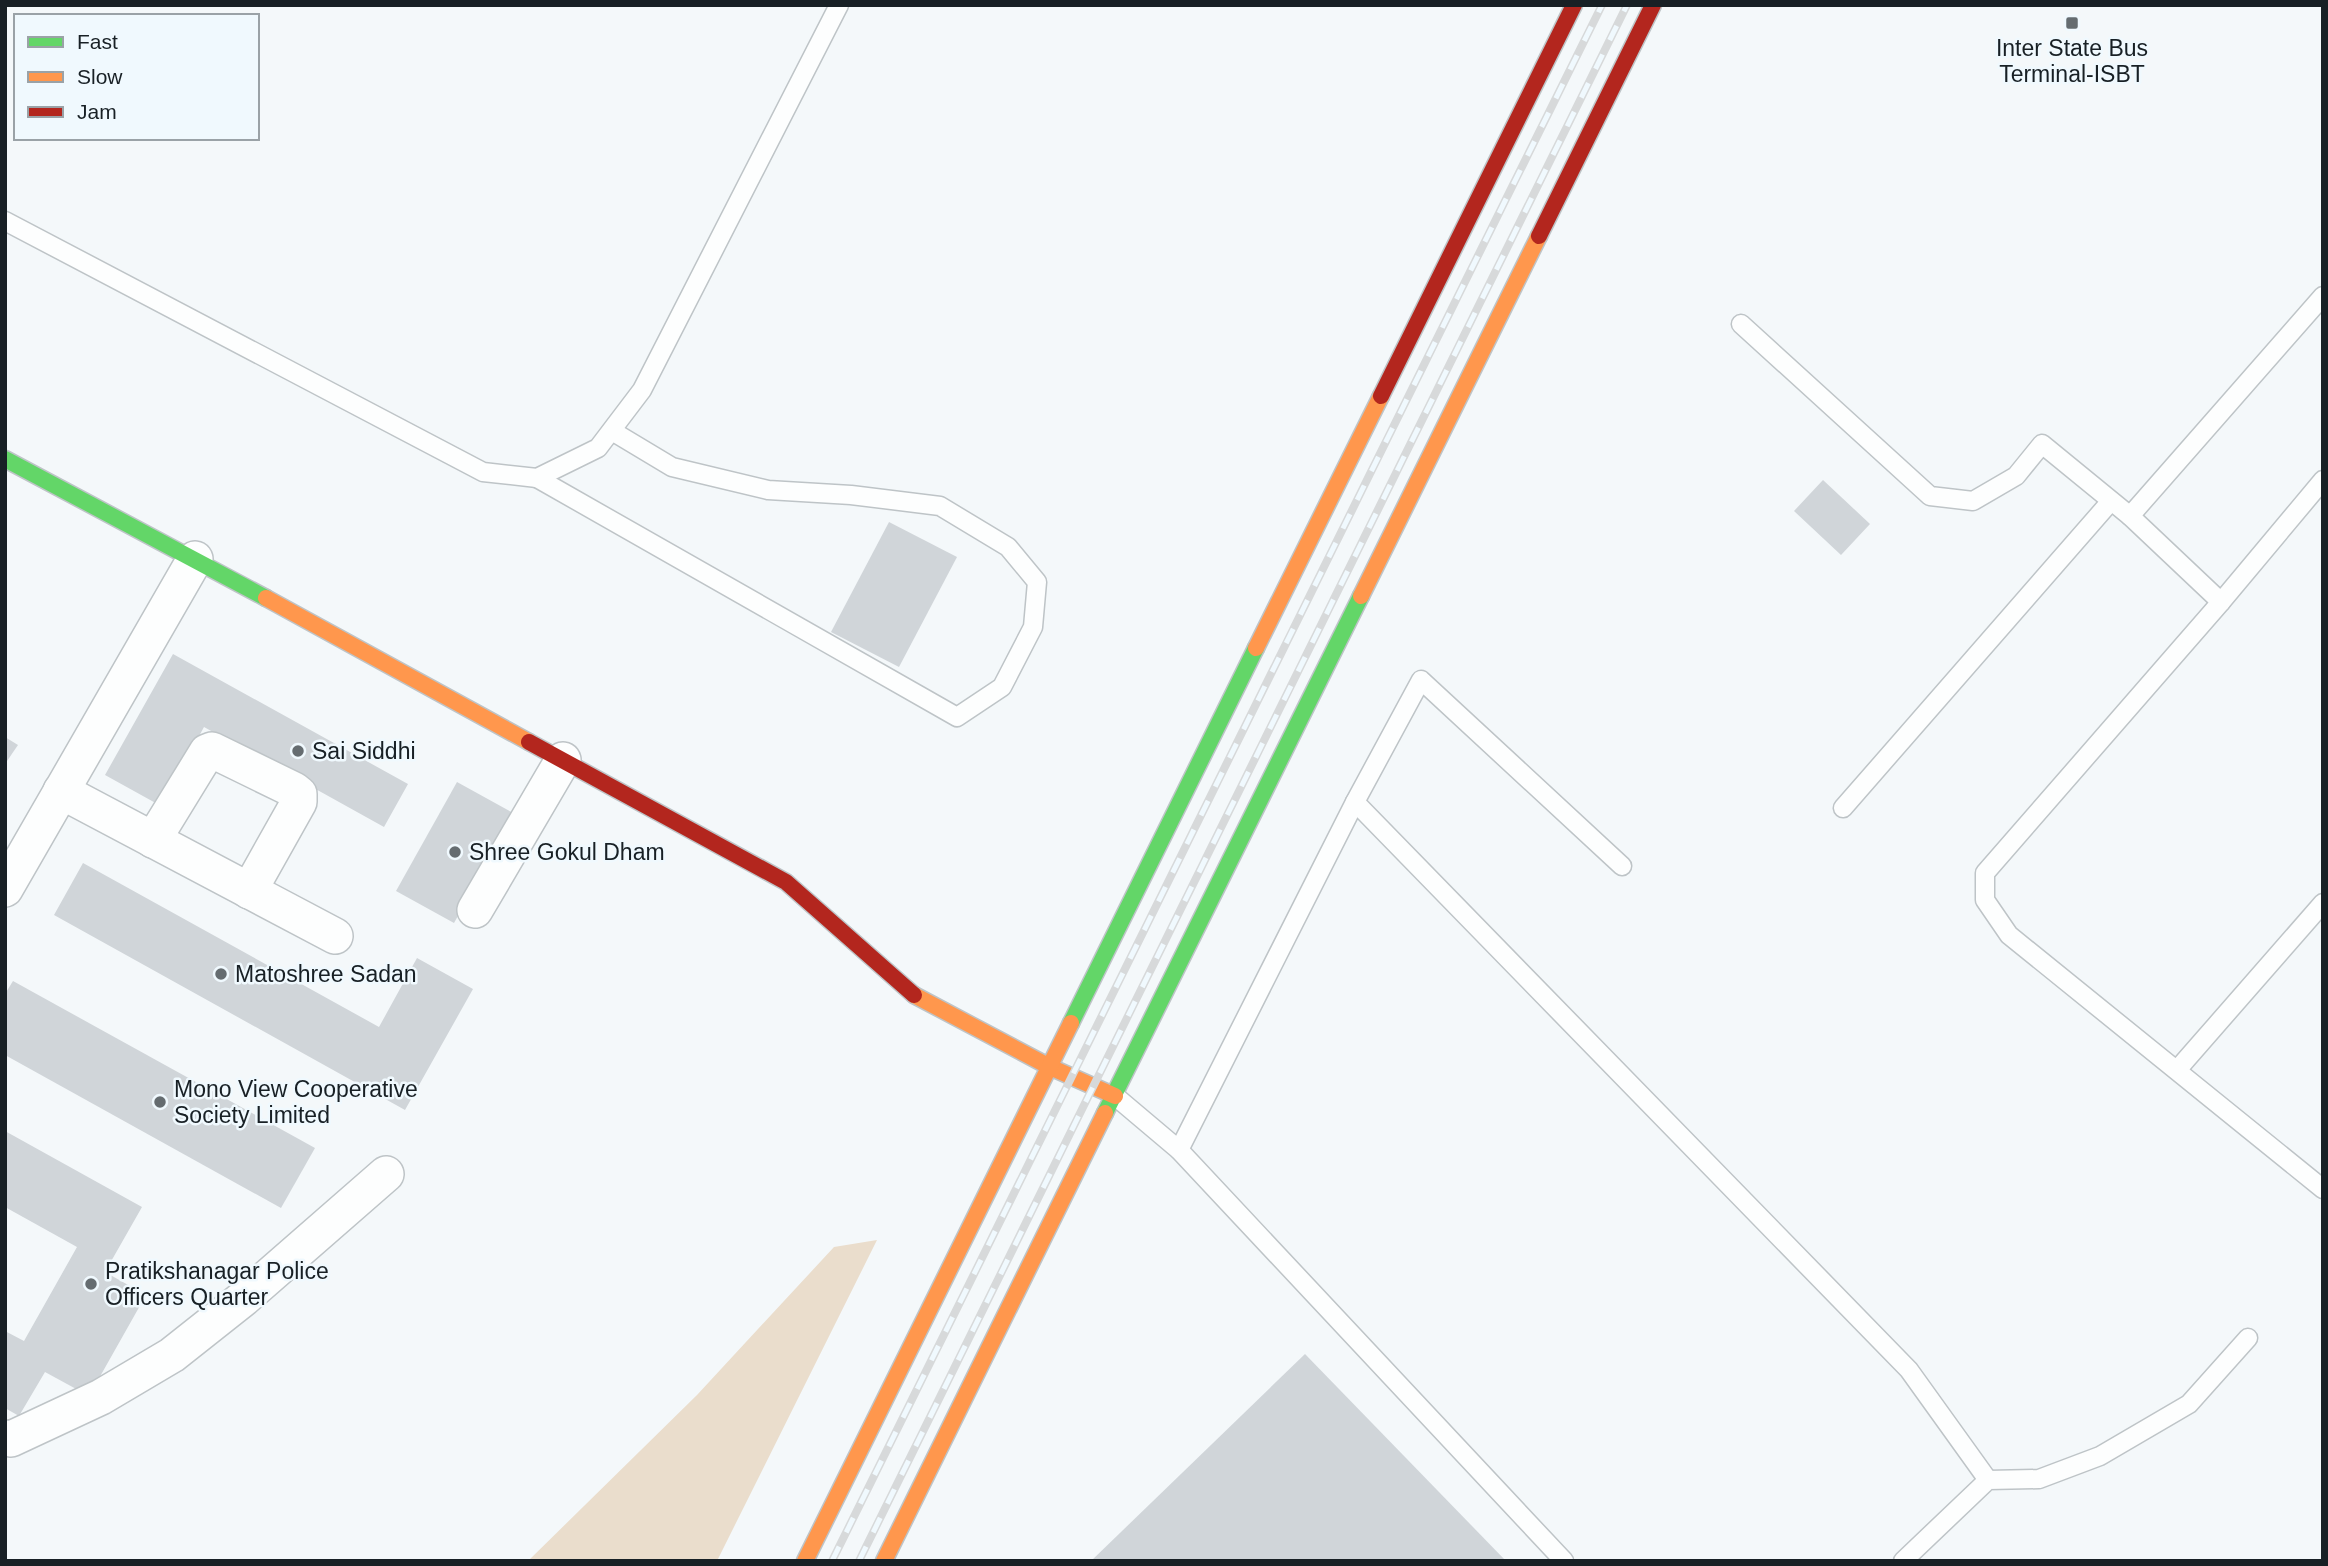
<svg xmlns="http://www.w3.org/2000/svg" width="2328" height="1566" font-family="Arial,sans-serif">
<rect width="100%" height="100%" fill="#f4f8fa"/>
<!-- green -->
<polygon fill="#eaddcc" points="877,1240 717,1561 528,1561 697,1395 834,1247"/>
<!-- building -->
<g fill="#d0d5d9">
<polygon points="1823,480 1870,524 1841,555 1794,511"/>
<polygon points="889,522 957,557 899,667 831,632"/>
<polygon points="173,654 408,784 384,827 204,727 161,806 105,775"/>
<polygon points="5,737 18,745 5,764"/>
<polygon points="457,782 515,814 454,923 396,891"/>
<polygon points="83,863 379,1027 417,958 473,989 405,1110 54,915"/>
<polygon points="13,981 315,1148 281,1208 5,1055 5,994"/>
<polygon points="5,1131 142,1207 105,1272 146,1295 89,1396 45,1372 19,1416 5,1408 5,1331 24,1341 77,1247 5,1207"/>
<polygon points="1305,1354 1506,1561 1091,1561"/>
</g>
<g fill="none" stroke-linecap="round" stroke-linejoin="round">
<defs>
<g id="lane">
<polyline points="5,221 483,472 537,478 598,448 642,390 839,5"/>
<polyline points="1741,324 1930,496 1973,501 2016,476 2042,444 2130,516 2323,296"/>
<polyline points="537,478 957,717 1002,687 1033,627 1037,582 1008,547 940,506 851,495 768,490 672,467 612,431"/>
<polyline points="2130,516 2221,602 2323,480"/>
<polyline points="2221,602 1985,873 1985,900 2009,935 2323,1189"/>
<polyline points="1355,802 1909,1370 1988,1480"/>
<polyline points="1843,808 2111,501"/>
<polyline points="2177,1070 2323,903"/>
<polyline points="1115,1096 1179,1150 1564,1561"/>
<polyline points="1179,1150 1355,802 1421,680 1622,866"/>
<polyline points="1903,1561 1988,1480 2039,1479 2100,1456 2189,1404 2248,1338"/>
</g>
<g id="street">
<polyline points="61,791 335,936"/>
<polyline points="153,840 207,752 212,750 294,790 299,794 299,802 249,891"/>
<polyline points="5,889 195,559"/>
<polyline points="475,910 563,760"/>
<polyline points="5,1438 11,1439 101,1397 172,1355 244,1298 386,1174"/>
</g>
<g id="fast">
<polyline points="5,459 266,598"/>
<polyline points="1071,1023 1256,648"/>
<polyline points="1105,1113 1361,596"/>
</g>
<g id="slow">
<polyline points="1361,596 1539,236"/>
<polyline points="266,598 529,742"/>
<polyline points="1256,648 1381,396"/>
<polyline points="914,995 1050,1067 1115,1096"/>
<polyline points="805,1561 1071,1023"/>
<polyline points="884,1561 1105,1113"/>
</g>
<g id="jam">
<polyline points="1539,236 1653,5"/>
<polyline points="1381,396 1574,5"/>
<polyline points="529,742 786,882 914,995"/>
</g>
</defs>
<!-- lane casing -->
<use href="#lane" stroke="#bec4c7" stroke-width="21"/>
<!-- street casing -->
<use href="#street" stroke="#bec4c7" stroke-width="38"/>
<!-- fast casing -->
<use href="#fast" stroke="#bec4c7" stroke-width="19"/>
<!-- slow casing -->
<use href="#slow" stroke="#bec4c7" stroke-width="19"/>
<!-- jam casing -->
<use href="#jam" stroke="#bec4c7" stroke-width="19"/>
<!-- lane -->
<use href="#lane" stroke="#fdfefe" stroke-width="18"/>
<!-- street -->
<use href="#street" stroke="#fdfefe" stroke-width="35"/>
<!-- fast -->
<use href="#fast" stroke="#63d668" stroke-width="16"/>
<!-- slow -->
<use href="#slow" stroke="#ff974d" stroke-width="16"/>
<!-- jam -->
<use href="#jam" stroke="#b3261e" stroke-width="16"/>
<defs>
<g id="rail">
<polyline points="832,1561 1602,5"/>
<polyline points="859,1561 1627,5"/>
</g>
</defs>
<!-- rail casing -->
<use href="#rail" stroke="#d7d9da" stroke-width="8"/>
<!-- rail -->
<use href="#rail" stroke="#f0f9fe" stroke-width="5" stroke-dasharray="16" stroke-linecap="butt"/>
</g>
<!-- markers -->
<g fill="#656c70" stroke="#f0f9fe" stroke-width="2.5">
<rect x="2065" y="16" width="14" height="14" rx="3.5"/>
<circle cx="298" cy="751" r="7"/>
<circle cx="455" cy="852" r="7"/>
<circle cx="221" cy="974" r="7"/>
<circle cx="160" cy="1102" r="7"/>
<circle cx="91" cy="1284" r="7"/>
</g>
<g text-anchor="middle" stroke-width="5" stroke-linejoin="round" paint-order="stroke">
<!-- poi labels -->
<g font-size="23" fill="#182025" stroke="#f0f9fe" text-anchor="start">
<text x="2072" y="56" text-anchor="middle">Inter State Bus<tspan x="2072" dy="26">Terminal-ISBT</tspan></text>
<text x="312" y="759">Sai Siddhi</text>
<text x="469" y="860">Shree Gokul Dham</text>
<text x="235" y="982">Matoshree Sadan</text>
<text x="174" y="1097">Mono View Cooperative<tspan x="174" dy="26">Society Limited</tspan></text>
<text x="105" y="1279">Pratikshanagar Police<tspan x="105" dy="26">Officers Quarter</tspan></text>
</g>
</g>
<!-- border -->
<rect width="2328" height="1566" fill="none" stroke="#182025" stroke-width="14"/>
<!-- legend -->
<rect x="14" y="14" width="245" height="126" fill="#f0f9fe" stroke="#9aa2a7" stroke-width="2"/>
<rect x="28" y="37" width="35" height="10" fill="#63d668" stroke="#9aa2a7" stroke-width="2"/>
<text x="77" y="49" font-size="21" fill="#182025">Fast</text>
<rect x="28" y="72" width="35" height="10" fill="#ff974d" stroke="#9aa2a7" stroke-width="2"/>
<text x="77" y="84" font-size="21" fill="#182025">Slow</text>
<rect x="28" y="107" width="35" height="10" fill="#b3261e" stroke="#9aa2a7" stroke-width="2"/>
<text x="77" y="119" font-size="21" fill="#182025">Jam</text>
</svg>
